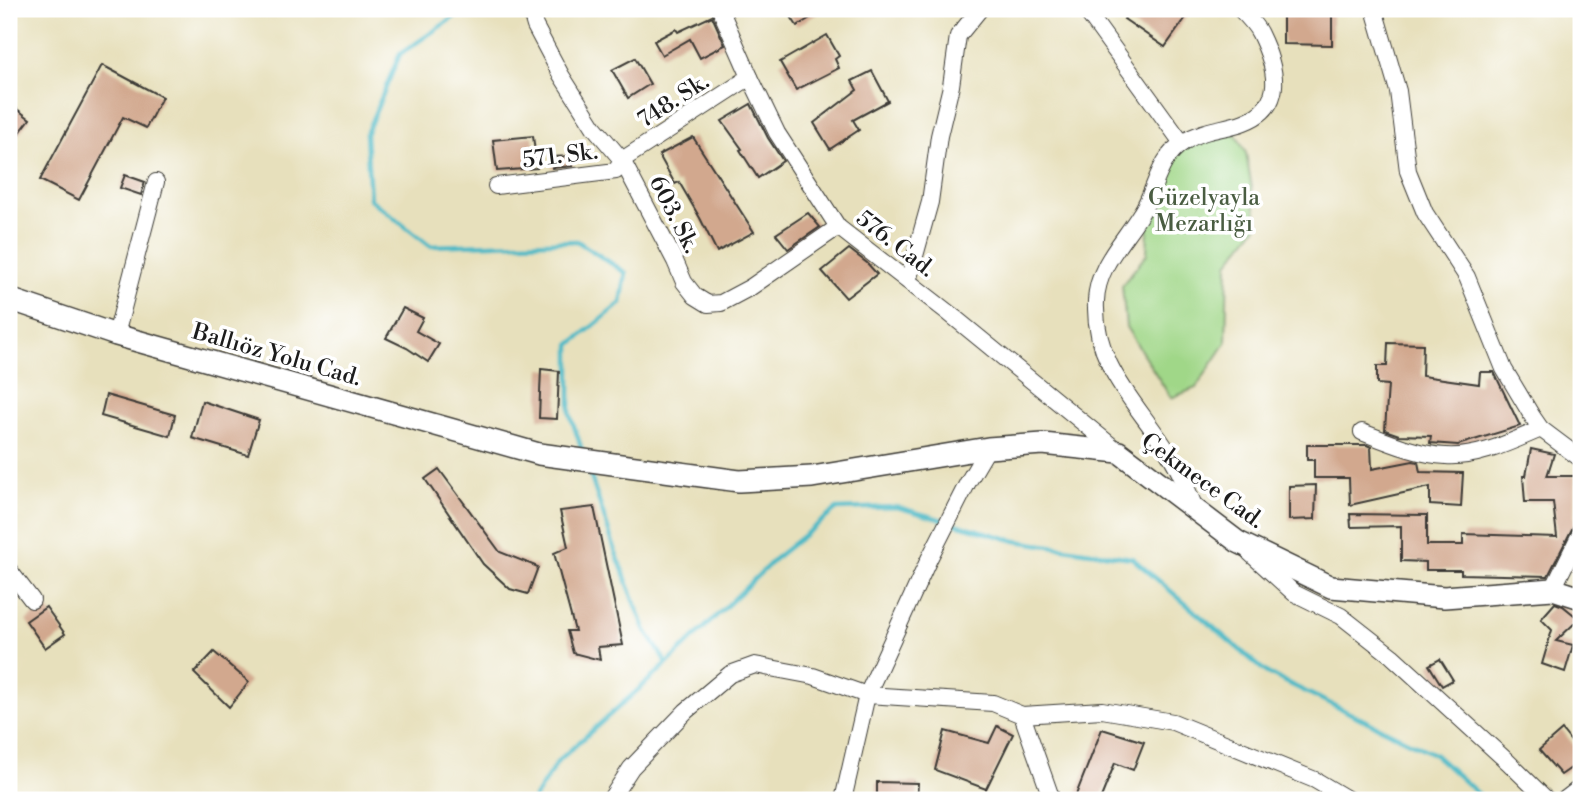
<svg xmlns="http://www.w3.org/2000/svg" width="1590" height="809" font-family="'Libre Bodoni',serif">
<rect width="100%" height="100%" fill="#fff"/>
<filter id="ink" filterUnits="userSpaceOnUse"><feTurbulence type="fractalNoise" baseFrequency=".0143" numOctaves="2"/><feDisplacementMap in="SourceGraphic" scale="14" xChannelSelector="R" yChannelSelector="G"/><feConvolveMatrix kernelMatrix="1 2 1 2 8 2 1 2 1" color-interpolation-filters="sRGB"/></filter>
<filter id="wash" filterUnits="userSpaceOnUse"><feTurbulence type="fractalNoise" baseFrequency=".00686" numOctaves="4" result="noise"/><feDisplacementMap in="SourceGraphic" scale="28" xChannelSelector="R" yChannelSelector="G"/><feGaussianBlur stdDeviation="1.57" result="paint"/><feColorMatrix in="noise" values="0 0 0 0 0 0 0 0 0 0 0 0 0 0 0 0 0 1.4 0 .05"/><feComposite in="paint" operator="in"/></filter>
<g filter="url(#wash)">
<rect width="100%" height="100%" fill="#e7e0bc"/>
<!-- green -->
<polygon fill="#a0d788" stroke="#5e7a52" stroke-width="2" points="1235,133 1246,153 1258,225 1228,263 1226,343 1196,388 1171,398 1126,327 1122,285 1147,254 1149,205 1177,145"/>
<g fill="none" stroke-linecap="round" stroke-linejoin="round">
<!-- stream -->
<g stroke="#4cb9c6" stroke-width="4.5">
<polyline points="466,9 400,54 366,134 370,199 430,246 577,241 626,273 621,303 570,345 570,414 583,453"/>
<polyline points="588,468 615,550 645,629 667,664"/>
<polyline points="952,523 1016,541 1132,558 1267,673 1434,754 1485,800"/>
<polyline points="533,800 558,761 667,664 779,555 837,509 897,507 943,520"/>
</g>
</g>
<g id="blocks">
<!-- building -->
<g fill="#d2a88e">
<polygon points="786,9 825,9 797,26"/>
<polygon points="1131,9 1192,9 1165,47 1124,19"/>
<polygon points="1283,9 1332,9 1332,45 1283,44"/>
<polygon points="712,16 725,45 700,58 690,39 662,55 654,41 676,29 678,32"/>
<polygon points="827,35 839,56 835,59 839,68 796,90 780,62"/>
<polygon points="635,58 650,84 628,98 612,70"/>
<polygon points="102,65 162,97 146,128 123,117 79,200 40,180"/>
<polygon points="872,71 888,101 853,120 859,130 830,149 814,123 857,90 852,81"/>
<polygon points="9,103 30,119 9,147"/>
<polygon points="751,104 768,138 783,161 758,178 740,150 742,149 722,121"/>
<polygon points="533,136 537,168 497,171 493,140"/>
<polygon points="693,137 754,232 717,252 700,218 679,182 675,184 659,155"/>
<polygon points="572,156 573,166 552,168 552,157"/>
<polygon points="125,175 145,182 141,195 120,188"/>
<polygon points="808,213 820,227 788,249 776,234"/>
<polygon points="849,249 867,263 877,274 846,298 822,271"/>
<polygon points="403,308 423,318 416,331 439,344 428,362 407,348 386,338"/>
<polygon points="1388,343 1423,344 1422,376 1479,384 1480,372 1494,372 1520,426 1458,445 1430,443 1431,436 1399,435 1385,430 1388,385 1377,384 1377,366 1387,366"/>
<polygon points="541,369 559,371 557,419 539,418"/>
<polygon points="106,395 175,415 170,436 101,416"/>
<polygon points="202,401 259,420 248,455 192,438"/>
<polygon points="1307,445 1367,445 1371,447 1372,469 1413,461 1418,462 1420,472 1463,473 1461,507 1430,505 1430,487 1350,505 1349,478 1314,478 1314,460 1307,460"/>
<polygon points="1531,449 1554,454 1547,476 1575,476 1574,525 1548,576 1461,574 1461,570 1426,570 1426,562 1401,561 1401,526 1351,527 1350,514 1427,515 1427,545 1463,545 1463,534 1557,537 1553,502 1525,502 1523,476 1526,476"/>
<polygon points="439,469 500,552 538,567 528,594 510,589 483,564 425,479"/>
<polygon points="1316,485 1315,519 1289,520 1289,486"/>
<polygon points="594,507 623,645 598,647 600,660 573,653 567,631 575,631 554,553 568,547 560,511"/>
<polygon points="1555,603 1563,606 1579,619 1556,641 1573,645 1565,672 1542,664 1552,630 1541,619"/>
<polygon points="46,607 65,634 45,648 26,621"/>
<polygon points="214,652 249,682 229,707 194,673"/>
<polygon points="1440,659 1453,680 1442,686 1429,665"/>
<polygon points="997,726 1013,734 986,789 935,770 945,731 989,743"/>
<polygon points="1102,729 1144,742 1133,770 1115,763 1100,800 1074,800"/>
<polygon points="1562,730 1581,754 1581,761 1561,775 1539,750"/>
<polygon points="877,782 918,783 917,800 877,800"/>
</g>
</g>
</g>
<g filter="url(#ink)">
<use href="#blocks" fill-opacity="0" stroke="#3a3934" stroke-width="2"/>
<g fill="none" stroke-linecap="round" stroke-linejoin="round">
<defs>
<g id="street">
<polyline points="530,9 535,26 561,75 594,127 622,160 675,261 684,282 695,296 708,304 721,303 751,287 838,227"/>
<polyline points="720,9 750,77 777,133 838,227 950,314 1119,452"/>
<polyline points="1085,9 1182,143"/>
<polyline points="1374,9 1398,91 1408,171 1425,213 1467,277 1504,369 1532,416 1541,429 1581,459"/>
<polyline points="496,186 616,171 622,160 750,77"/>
<polyline points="908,281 930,202 939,136 951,86 958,36 980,9"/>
<polyline points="116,335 156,182"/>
<path d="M1362 432C1388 442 1418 455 1446 456 1479 458 1512 441 1541 429"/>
<path d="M1195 508C1188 492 1182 475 1173 460 1142 407 1093 369 1096 301 1097 266 1124 241 1141 213 1156 190 1158 158 1184 142 1205 128 1223 130 1244 122 1287 106 1276 67 1260 34 1256 25 1247 16 1240 9"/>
<polyline points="1250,553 1294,593 1341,616 1392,656 1508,762 1547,800"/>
<polyline points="9,570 32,600"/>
<polyline points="1553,589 1581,532"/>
<polyline points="1022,715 1052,800"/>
<polyline points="610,800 631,768 686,711 730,674 755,665 813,676 867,695 993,703 1022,715 1102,710 1173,722 1315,780 1349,800"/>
<polyline points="843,800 867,695 929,559 968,482 988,448"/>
<polyline points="1564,800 1581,787"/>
</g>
<polyline id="secondary" points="9,299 116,335 539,454 739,481 812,477 988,448 1043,444 1119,452 1238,542 1331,587 1444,597 1553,589 1581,598"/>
</defs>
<!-- street casing -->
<use href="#street" stroke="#3a3934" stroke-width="18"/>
<!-- secondary casing -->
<use href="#secondary" stroke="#3a3934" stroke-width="24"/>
<!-- street -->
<use href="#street" stroke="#fff" stroke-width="16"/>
<!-- secondary -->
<use href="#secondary" stroke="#fff" stroke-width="21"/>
</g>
</g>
<g text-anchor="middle" stroke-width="7" stroke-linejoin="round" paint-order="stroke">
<!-- street labels -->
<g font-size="23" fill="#1c1c1c" stroke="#fff">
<text transform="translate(673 100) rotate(-33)" y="8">748. Sk.</text>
<text transform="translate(560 155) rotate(-7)" y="8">571. Sk.</text>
<text transform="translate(675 214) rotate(63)" y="8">603. Sk.</text>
<text transform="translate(896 243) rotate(38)" y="8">576. Cad.</text>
<text transform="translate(277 354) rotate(16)" y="8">Ballıöz Yolu Cad.</text>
<text transform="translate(1203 480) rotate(36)" y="8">Çekmece Cad.</text>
</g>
<!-- park labels -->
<g font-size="23" fill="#4a5d42" stroke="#fff">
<text x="1204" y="205">Güzelyayla<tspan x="1204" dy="26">Mezarlığı</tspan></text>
</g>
</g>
<!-- margin -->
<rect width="1590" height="809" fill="none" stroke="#fff" stroke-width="35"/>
</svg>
